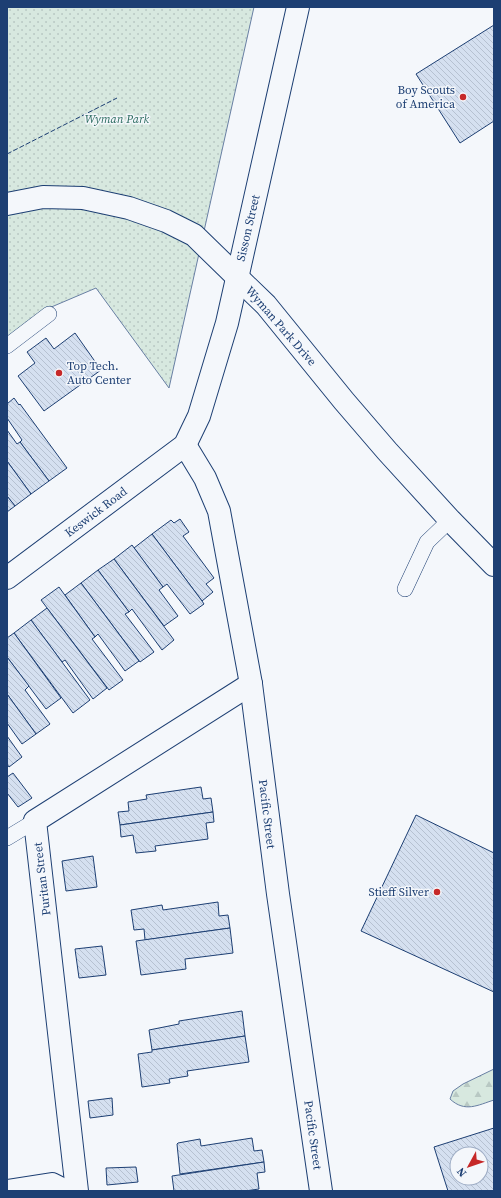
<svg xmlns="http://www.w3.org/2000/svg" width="501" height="1198" font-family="'Source Serif 4',serif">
<defs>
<pattern id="forest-firs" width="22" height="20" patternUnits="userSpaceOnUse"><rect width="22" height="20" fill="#d7e8df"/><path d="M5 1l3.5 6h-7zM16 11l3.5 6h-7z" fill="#b8c8c3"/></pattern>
<pattern id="park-dots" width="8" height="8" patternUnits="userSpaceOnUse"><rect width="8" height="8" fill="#d7e8df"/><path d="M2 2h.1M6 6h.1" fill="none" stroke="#b8c8c3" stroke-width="1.8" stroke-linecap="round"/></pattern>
<pattern id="building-back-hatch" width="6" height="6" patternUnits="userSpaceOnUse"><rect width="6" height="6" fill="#d5e0f0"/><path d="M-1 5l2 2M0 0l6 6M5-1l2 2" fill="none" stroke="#b6c1d1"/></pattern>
</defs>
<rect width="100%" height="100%" fill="#f4f7fb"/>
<!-- forest -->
<path fill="url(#forest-firs)" stroke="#687fa3" d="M494 1069V1100C478 1105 465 1113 450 1099L453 1091 463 1084Z"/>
<!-- park -->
<polygon fill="url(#park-dots)" stroke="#687fa3" points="7,7 254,7 169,388 96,288 42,311 7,337"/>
<!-- building -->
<g fill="url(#building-back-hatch)" stroke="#1d3f73" fill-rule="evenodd">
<polygon points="494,25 494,121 460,143 416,74"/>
<polygon points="75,333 101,370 44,411 18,376 35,363 27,352 46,338 54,349"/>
<polygon points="14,398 19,405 20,404 67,468 49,481 20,442 22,440 7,418 7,404"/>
<polygon points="7,430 17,444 20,442 49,481 31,494 7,461"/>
<polygon points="7,461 31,494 15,506 7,496"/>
<polygon points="7,496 15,506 7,512"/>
<polygon points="180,519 189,532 183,536 214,578 206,584 213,592 202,601 152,534 171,520 174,523"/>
<polygon points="152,534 202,601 204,604 190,614 167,584 163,587 134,548"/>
<polygon points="132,545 163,587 159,590 178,616 164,626 114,559"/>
<polygon points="114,559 174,640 162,650 132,609 129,612 98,570"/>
<polygon points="98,570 129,612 125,614 154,652 140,662 81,583"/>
<polygon points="81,583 139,661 125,671 98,634 95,637 65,595"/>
<polygon points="59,587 95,637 92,639 123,680 109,690 41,600"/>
<polygon points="47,608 107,688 93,699 65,660 62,662 31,620"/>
<polygon points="31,620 90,700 73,713 14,633"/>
<polygon points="14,633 61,698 46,709 7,657 7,638"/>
<polygon points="7,657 29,686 25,690 50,724 36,734 7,694"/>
<polygon points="7,694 36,734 22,744 7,723"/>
<polygon points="7,736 22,757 9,767 7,764"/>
<polygon points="13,773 32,798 18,807 7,793 7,777"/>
<polygon points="201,787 203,799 211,798 213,812 120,825 118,812 129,811 128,802 147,799 146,795"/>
<polygon points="213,812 214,822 206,823 208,839 155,846 156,851 136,853 133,835 121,837 120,825"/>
<polygon points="416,815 494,853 494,992 361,931"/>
<polygon points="93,856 97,887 66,891 62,861"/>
<polygon points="218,902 219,916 228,915 230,928 145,940 144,929 134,930 131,910 162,905 163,910"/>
<polygon points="230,928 233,953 185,959 186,969 141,975 136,941"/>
<polygon points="102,946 106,975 79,978 75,949"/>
<polygon points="242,1011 245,1036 152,1050 149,1030 179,1024 179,1021"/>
<polygon points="245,1036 249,1062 187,1071 188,1076 169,1079 170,1083 142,1087 138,1054 152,1052 152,1050"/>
<polygon points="112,1098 113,1115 90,1118 88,1101"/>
<path d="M494 1128V1191H448L434 1147ZM457 1154H481V1178H457Z"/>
<polygon points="252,1138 254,1151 262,1150 264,1162 180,1174 177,1144 178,1143 200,1139 201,1146"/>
<polygon points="264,1162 265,1172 257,1173 259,1189 245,1191 174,1191 172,1176"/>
<polygon points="136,1167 138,1182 107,1185 106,1168"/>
</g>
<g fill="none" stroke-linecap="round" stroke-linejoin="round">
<defs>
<g id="lane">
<polyline points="7,346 49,314"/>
<polyline points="405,589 427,542 450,520"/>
<polyline points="7,838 35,821"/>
</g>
<g id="street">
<polyline points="237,277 266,305 344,401 387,451 450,520 494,565"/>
<polyline points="185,445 205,478 219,511 251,684 278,894 321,1191"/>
<polyline points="7,1191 52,1184 66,1191"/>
<polyline points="77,1191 35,821 251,684"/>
</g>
<g id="secondary">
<polyline points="7,204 43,197 83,198 129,208 166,221 194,235 237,277"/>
<polyline points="7,578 185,445 199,416 227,323 298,7"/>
</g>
</defs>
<!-- lane casing -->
<use href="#lane" stroke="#1d3f73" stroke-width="16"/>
<!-- street casing -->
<use href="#street" stroke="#1d3f73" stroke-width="24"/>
<!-- secondary casing -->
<use href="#secondary" stroke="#1d3f73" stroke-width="24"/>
<!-- lane -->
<use href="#lane" stroke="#f4f7fb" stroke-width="15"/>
<!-- street -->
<use href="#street" stroke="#f4f7fb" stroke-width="22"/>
<!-- secondary -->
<use href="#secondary" stroke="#f4f7fb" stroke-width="22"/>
<!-- fence -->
<polyline stroke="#1d3f73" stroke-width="1" stroke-dasharray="5 2" stroke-linecap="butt" points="7,154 117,98"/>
</g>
<!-- markers -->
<g fill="#c62828" stroke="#f4f7fb" stroke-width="1.5">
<circle cx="463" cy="97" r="4"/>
<circle cx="59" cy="373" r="4"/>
<circle cx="437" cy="892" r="4"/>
</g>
<g text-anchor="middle" stroke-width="3" stroke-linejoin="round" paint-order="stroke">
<!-- poi labels -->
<g font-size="12" fill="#1d3f73" stroke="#f4f7fb" text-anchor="end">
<text x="455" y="94">Boy Scouts<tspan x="455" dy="14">of America</tspan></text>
<text x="67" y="370" text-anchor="start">Top Tech.<tspan x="67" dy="14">Auto Center</tspan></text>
<text x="429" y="896">Stieff Silver</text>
</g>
<!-- park labels -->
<g font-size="12" font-style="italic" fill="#2c6c60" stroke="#f4f7fb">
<text x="117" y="123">Wyman Park</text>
</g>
<!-- street labels -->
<g font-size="12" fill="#1d3f73" stroke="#f4f7fb">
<text transform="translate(248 228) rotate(-77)" y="4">Sisson Street</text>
<text transform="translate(281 326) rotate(49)" y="4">Wyman Park Drive</text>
<text transform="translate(96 512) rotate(-37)" y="4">Keswick Road</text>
<text transform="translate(267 814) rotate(83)" y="4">Pacific Street</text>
<text transform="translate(42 879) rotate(-97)" y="4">Puritan Street</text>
<text transform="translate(313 1135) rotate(82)" y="4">Pacific Street</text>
</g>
</g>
<!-- border -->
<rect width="501" height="1198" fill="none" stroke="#1d3f73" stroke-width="16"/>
<!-- north arrow -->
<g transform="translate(469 1166) rotate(230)"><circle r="19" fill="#f4f7fb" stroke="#9eadc5"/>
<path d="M0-3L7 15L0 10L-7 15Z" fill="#c62828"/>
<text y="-6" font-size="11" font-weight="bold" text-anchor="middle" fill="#1d3f73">N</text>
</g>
</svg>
